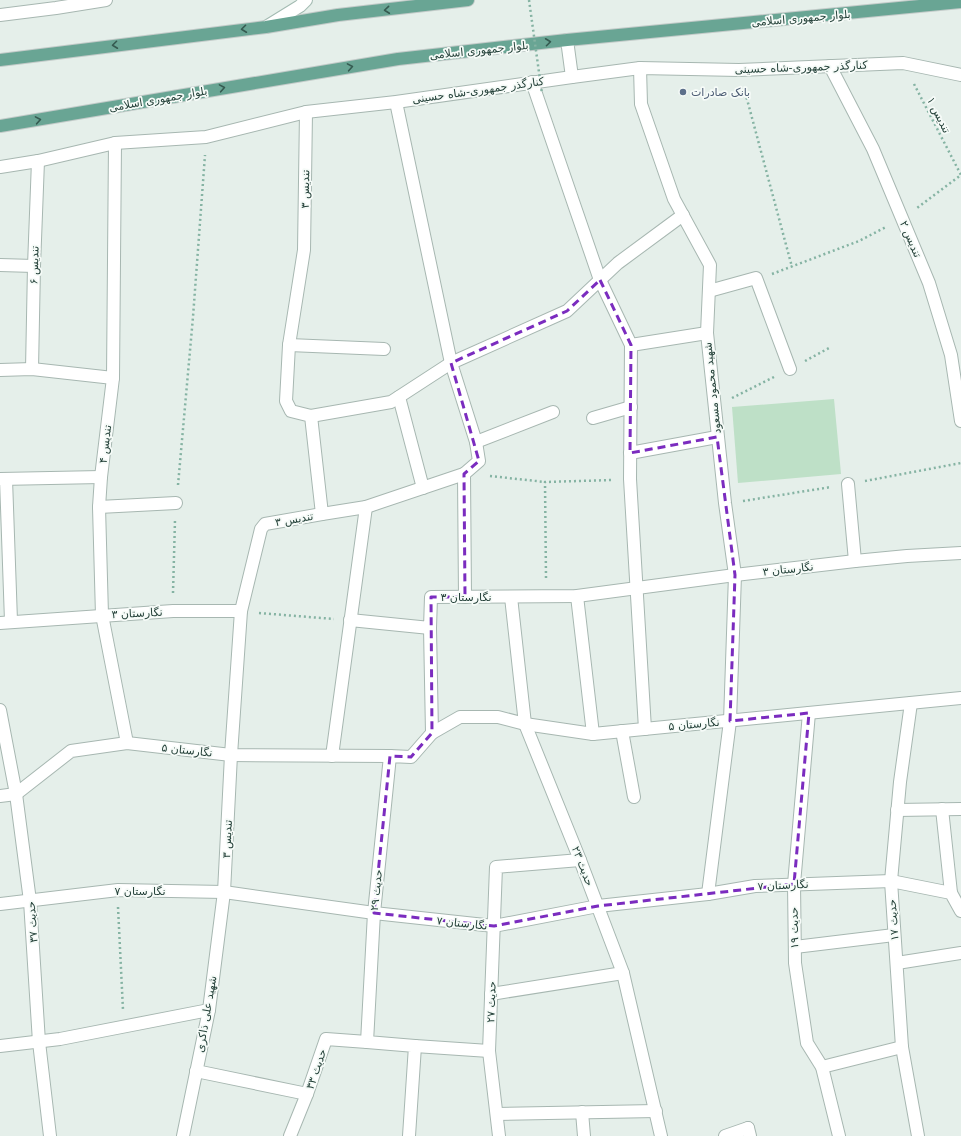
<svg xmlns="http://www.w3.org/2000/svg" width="961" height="1136" font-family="'DejaVu Sans',Vazirmatn,sans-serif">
<rect width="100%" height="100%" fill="#e5efea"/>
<!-- green -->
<polygon fill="#bee0c7" points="834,399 841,474 738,483 732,407"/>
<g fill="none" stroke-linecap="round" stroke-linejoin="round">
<defs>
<g id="lane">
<polyline points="289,345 384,349"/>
<polyline points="99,507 176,503"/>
<polyline points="577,596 593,734"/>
<polyline points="822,1067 902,1047"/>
<polyline points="725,1136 748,1128"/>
</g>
<g id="street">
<polyline points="0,15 56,8 106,0"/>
<polyline points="567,40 572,77"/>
<polyline points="830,66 873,149 929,283 951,355 961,421"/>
<polyline points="640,68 641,104 674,199 710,265 707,333 725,503 735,575 730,721 708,894"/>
<polyline points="532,82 600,280 631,345 630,479 645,729"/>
<polyline points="396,102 451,363 476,442 479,461 464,474 465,597"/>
<polyline points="115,143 113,378 101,477 99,507 102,615 127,743"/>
<polyline points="0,167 38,161 115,143 206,137 306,112 396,102 572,77 640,68 739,70 903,63 961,75"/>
<polyline points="0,265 34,266"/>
<polyline points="709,291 756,278 790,369"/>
<polyline points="631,345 707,333"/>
<polyline points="32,369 34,266 38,161"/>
<polyline points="0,370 32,369 113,378"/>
<polyline points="399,397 423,488"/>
<polyline points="311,416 391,402 451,363 567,311 618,263 683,215"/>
<polyline points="593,418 631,407"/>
<polyline points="476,442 553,412"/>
<polyline points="630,453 717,437"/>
<polyline points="0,479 101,477"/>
<polyline points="6,479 11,621"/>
<polyline points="848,484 855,561"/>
<polyline points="322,514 366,507 464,474"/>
<polyline points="511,597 525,724 580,860 623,973 661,1136"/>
<polyline points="350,620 430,628 431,597 577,596 735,575 855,561 907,556 961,553"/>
<polyline points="0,623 173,611 241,611"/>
<polyline points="911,703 900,782 891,881 902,1047 918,1136"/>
<polyline points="0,710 16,794 30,901 39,1042 50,1136"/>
<polyline points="809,713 794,884 795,963 807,1043 822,1067 839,1136"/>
<polyline points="622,731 634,797"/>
<polyline points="432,733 460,717 498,717 525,724 593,734 961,698"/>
<polyline points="332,756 366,507"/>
<polyline points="0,796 16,794 71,751 127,743 231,755 390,756"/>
<polyline points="942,809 951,893"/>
<polyline points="897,810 961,809"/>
<polyline points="0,904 118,890 224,892 374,913 494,926 598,906 708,894 755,886 891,881 951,893 961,911"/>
<polyline points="795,947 894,935"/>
<polyline points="897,963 961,953"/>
<polyline points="491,994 623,973"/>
<polyline points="0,1046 60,1039 209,1010"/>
<polyline points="415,1046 489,1051"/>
<polyline points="196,1071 307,1094"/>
<polyline points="582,1112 584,1136"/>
<polyline points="497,1114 656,1111"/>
<polyline points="748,1128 750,1136"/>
<polyline points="183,1136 209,1010 224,892 231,755 241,611 261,529 265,524 322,514 311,416 291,411 286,401 289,345 304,250 306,112"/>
<polyline points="290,1136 307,1094 326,1039 367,1042"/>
<polyline points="409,1136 415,1046 367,1042 374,913 390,756 411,757 432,733 430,628"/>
<polyline points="499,1136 489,1051 496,867 580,860"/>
</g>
<polyline id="secondary" points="266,27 300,6 306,0"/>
<g id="primary">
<polyline points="0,60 266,27 338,15 468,0"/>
<polyline points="0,126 398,59 567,40 961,2"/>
</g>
</defs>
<!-- lane casing -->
<use href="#lane" stroke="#a7b7b1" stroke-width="14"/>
<!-- street casing -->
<use href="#street" stroke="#a7b7b1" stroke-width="14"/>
<!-- secondary casing -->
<use href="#secondary" stroke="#a3bbb2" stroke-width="14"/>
<!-- primary casing -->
<use href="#primary" stroke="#c2cac8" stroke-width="14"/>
<!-- path -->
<g stroke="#85b3a3" stroke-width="2.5" stroke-dasharray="2 3" stroke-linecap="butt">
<polyline points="914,84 961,175 917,208"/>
<polyline points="744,88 792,267"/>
<polyline points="772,274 859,241 886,227"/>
<polyline points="805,361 829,348"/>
<polyline points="732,398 774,377"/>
<polyline points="490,476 545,482"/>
<polyline points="865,481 961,463"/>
<polyline points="178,485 193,317 205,155"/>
<polyline points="743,501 831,487"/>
<polyline points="546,578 545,482 612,480"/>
<polyline points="173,593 175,520"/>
<polyline points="259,613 334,619"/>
<polyline points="118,907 123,1010"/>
</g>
<!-- lane -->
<use href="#lane" stroke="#fff" stroke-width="12"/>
<!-- street -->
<use href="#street" stroke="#fff" stroke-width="12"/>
<!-- secondary -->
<use href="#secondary" stroke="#fff" stroke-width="12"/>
<!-- primary -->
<use href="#primary" stroke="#69a594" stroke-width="12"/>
<!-- path-bridge -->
<polyline stroke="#85b3a3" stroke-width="2.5" stroke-dasharray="2 3" stroke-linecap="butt" points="529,0 542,94"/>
</g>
<!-- one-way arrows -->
<defs><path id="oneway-chevron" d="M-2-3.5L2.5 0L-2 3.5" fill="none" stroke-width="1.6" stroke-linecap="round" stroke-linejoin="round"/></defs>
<g stroke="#355a50">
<use href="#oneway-chevron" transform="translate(387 10) rotate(174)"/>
<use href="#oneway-chevron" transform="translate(244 29) rotate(173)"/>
<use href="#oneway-chevron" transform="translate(548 42) rotate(-7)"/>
<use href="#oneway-chevron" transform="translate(115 45) rotate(173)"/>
<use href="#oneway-chevron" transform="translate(350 67) rotate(-10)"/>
<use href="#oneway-chevron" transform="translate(222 88) rotate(-10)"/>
<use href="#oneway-chevron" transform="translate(38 120) rotate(-10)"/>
</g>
<!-- marked area -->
<path fill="none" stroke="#7b2cbf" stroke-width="3" stroke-dasharray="8 5" stroke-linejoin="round" d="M600 280 631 345 630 453 717 437 735 575 730 721 809 713 794 884 598 906 494 926 374 913 390 756 411 757 432 733 431 597H465L464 474 479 461 451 363 567 311Z"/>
<!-- markers -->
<circle fill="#5c6f8a" stroke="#f6fbf8" stroke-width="1.5" cx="683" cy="92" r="4"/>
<g text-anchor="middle" stroke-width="3.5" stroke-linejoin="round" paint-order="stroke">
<!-- street labels -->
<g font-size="11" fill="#244139" stroke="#f6fbf8">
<text transform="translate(801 18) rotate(-5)" y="4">بلوار جمهوری اسلامی</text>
<text transform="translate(479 50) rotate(-6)" y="4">بلوار جمهوری اسلامی</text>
<text transform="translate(801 67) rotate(-2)" y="4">کنارگذر جمهوری-شاه حسینی</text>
<text transform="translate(478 90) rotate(-8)" y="4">کنارگذر جمهوری-شاه حسینی</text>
<text transform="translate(158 99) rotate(-10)" y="4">بلوار جمهوری اسلامی</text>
<text transform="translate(939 115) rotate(63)" y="4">تندیس ۱</text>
<text transform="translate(305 189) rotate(-89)" y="4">تندیس ۳</text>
<text transform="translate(911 239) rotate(67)" y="4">تندیس ۲</text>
<text transform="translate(34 265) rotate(-88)" y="4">تندیس ۶</text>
<text transform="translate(712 388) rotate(-96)" y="4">شهید محمود مسعود</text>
<text transform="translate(105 444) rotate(-83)" y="4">تندیس ۴</text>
<text transform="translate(294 519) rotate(-10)" y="4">تندیس ۳</text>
<text transform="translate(788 569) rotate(-6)" y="4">نگارستان ۳</text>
<text x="466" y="601">نگارستان ۳</text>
<text transform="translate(137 613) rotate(-3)" y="4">نگارستان ۳</text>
<text transform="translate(694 724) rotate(-5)" y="4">نگارستان ۵</text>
<text transform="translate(187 750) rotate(6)" y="4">نگارستان ۵</text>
<text transform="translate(227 839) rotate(-87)" y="4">تندیس ۳</text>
<text transform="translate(583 866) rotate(69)" y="4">حدیث ۲۳</text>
<text transform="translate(783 885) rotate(-3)" y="4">نگارستان ۷</text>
<text transform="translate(376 890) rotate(-84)" y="4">حدیث ۲۹</text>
<text x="140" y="895">نگارستان ۷</text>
<text transform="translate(893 920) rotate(-94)" y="4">حدیث ۱۷</text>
<text transform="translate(32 922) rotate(-94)" y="4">حدیث ۳۷</text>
<text transform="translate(462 923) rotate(6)" y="4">نگارستان ۷</text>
<text transform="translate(794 928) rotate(-91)" y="4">حدیث ۱۹</text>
<text transform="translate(491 1002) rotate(-88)" y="4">حدیث ۲۷</text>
<text transform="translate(206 1014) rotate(-80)" y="4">شهید علی ذاکری</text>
<text transform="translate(316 1069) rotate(-71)" y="4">حدیث ۳۳</text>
</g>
<!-- service labels -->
<g font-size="11" fill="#4e5e75" stroke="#f6fbf8" text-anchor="start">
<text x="691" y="96">بانک صادرات</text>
</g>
</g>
</svg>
